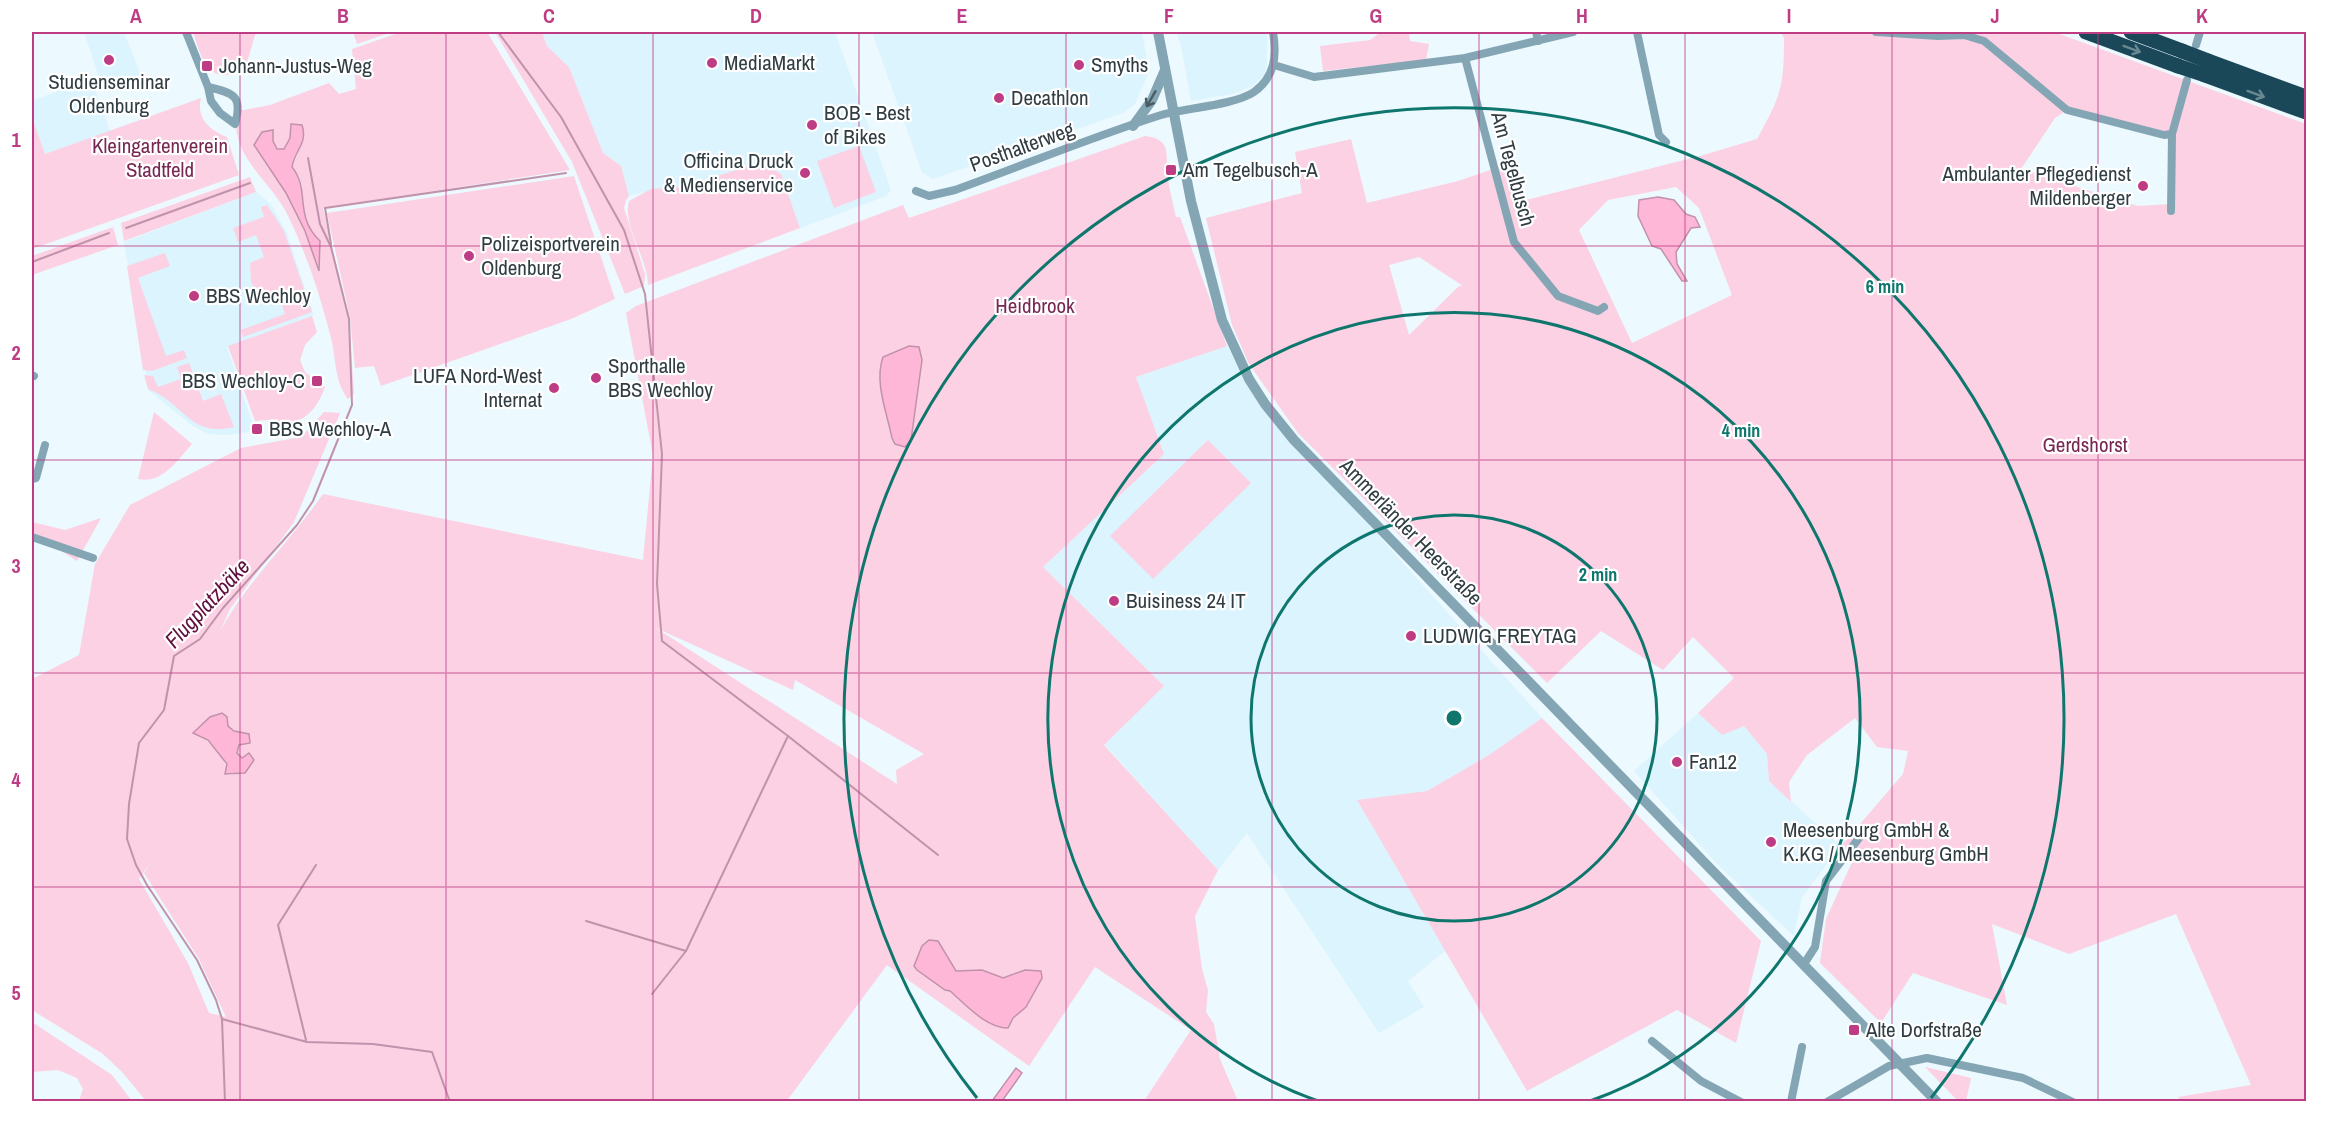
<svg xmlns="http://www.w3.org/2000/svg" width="2338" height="1133" font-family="'Archivo Narrow',sans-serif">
<rect width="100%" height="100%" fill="#ecf9fe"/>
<!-- built -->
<g fill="#dbf4fd">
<polygon points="84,32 124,32 142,79 104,92"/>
<polygon points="542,32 835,32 891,190 886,196 800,228 781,174 761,162 683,187 665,187 629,196 621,166 603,153 569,67 547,46"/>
<polygon points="872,32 1142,32 1149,72 1135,104 1123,113 933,179 922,172"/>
<polygon points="1176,32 1267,32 1267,65 1264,75 1253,86 1232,94 1191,101 1181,45"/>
<polygon points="91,78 110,131 45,154 32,118 32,101"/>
<polygon points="256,192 270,203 286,231 314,315 227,347 255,431 225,435 208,434 193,426 149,391 124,242"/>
<polygon points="1227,346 1244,376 1345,498 1542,718 1489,755 1427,791 1357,800 1445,951 1408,981 1424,1007 1379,1033 1247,833 1218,870 1104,744 1164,686 1043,567 1164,454 1136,377"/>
<polygon points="1698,713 1722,735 1744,726 1767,754 1769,781 1841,846 1802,897 1794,936 1717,864 1634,771"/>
</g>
<!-- green -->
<g fill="#fbd1e3" fill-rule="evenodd">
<path d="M193 32H256L245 69C209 88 202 60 193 32Z"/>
<polygon points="353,32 392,32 357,44"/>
<path d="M401 32H487L570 170 323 208 349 319 354 394 348 399C333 379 337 358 330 334 320 295 304 246 285 210 268 179 227 152 238 111L270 105 329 83 339 94 356 89 352 49ZM273 136V141L277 149H284L290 138 299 151 292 167 299 176 302 186V208L311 232 318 270 305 231 286 193 254 145Z"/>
<polygon points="495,32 542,32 547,46 569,67 603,153 621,166 629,196 626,200 624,208 645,274 644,286 625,294 572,162"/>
<polygon points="1381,32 1409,32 1410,41 1429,44 1426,60 1323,71 1320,46 1370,40"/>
<path d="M1781 32H2054L2306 124V1101H2181L2178 1097 2251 1085 2176 914 2069 954 1992 924 2007 1005 1913 973 1881 1023 1820 963 1826 919 1853 860 1841 846 1903 774 1908 751 1877 747 1855 718 1807 755 1789 782 1791 802 1769 781 1767 754 1744 726 1722 735 1698 713 1734 678 1693 637 1663 670 1601 631 1547 683 1298 433 1249 364 1232 325 1206 218 1302 193 1295 152 1351 139 1367 203 1458 181 1517 161 1526 200 1700 156 1757 139C1781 96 1784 87 1784 38ZM2067 110 2172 135 2171 204 2138 206 2021 169 2055 118ZM1676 187 1699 208 1732 295 1632 343 1579 230 1608 200ZM1419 257 1463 286H1459L1409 335 1389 265Z"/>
<path d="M201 98C196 118 209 130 227 137L239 175 32 249V118L45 154Z"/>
<path d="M1145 136C1175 139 1164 160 1168 179 1170 192 1173 204 1176 217H1180L1227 346 1136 377 1164 454 1043 567 1164 686 1104 745 1218 870 1195 916 1202 969 1208 990 1206 1012 1214 1024 1220 1059 1238 1101H1144L1191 1030 1095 967 1029 1066 887 965 786 1102H706L704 1099 701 1102 146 1101 122 1072 103 1054 32 1010V679L79 655 95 564 130 505 241 448 301 437 324 412 340 413 294 522 230 609 220 631C247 582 291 540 323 494L643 560 653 455 626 313 636 306 903 205 909 218ZM656 628 793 690 795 680 924 754 896 770 897 784ZM227 717 228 726 234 731 249 734 239 745 237 753 242 758 249 754 245 773 229 775C225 755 210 743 195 730L208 721ZM151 861 144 873 199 959 226 1017 209 1013 188 963 139 879Z"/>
<polygon points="859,146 876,192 834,208 817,161"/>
<path d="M761 162 781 174 800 228 648 285C648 259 622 225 629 201L651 189 683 187Z"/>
<polygon points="574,176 615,299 571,319 381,386 374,366 355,368 350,317 327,213"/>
<polygon points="250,177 256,192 124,241 121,223"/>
<polygon points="267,205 284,231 312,312 243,337 241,330 285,314 277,292 259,298 251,282 250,263 264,257 256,235 238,242 233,228 264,217 261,207"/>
<polygon points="113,227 118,245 32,275 32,256"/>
<polygon points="165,253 170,266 138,278 166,356 184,350 187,358 152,371 143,370 127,266"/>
<path d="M312 316 317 332 305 345 300 360 305 372 325 387C317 410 303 425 278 423V419L255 421 228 346Z"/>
<path d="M189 363 203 401 221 394 234 427C189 438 185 403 148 389L144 375 153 376 158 387 181 379 177 367Z"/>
<path d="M154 412 192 444C177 460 163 484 138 479Z"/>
<polygon points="1208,440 1251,483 1153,579 1110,536"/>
<polygon points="101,518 77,561 55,547 32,540 32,522 65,530"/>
<polygon points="1542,718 1761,941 1736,1043 1677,1010 1527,1091 1357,800 1427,791 1489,755"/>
<polygon points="32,1022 112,1075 132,1101 79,1101 83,1089 77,1078 58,1070 32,1072"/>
<polygon points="1925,1067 1971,1078 1966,1101 1958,1101"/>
</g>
<!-- water -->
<g fill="#ffb7d8" stroke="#c192ab" stroke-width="1.5">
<path d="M291 124 302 125C308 143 295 150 292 167 311 190 293 215 320 241L319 271 305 231 286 193 254 145 262 132 273 130V141L277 149H284L290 138Z"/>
<polygon points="1658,197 1674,200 1686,214 1695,217 1700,227 1691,228 1676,252 1677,264 1687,281 1682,281 1661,249 1652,246 1638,216 1639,200"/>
<path d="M909 346 919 347 922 360 911 440 905 447 895 444 892 438C887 413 874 382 883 357Z"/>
<polygon points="222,713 227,717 228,726 234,731 249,734 250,743 239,745 237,753 242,758 249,753 254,760 245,773 225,774 227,764 208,740 193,733 210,717"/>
<path d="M929 940 938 941 956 971 982 970 1003 978 1025 970 1041 971 1042 978 1026 1007 1013 1018 1008 1028C986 1028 965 1004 950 991L945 990 917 970 914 966 922 946Z"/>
<polygon points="1016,1068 1022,1073 1002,1101 992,1101"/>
</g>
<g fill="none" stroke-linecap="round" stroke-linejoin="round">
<!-- stream -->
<g stroke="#c192ab" stroke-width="2">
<polyline points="498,32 561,117 624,230 645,294 662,454 657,584 662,641 788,736 686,951 652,994"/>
<polyline points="126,228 250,183"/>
<polyline points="331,244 325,208 566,173"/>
<polyline points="32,262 109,233"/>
<polyline points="788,736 938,855"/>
<polyline points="586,921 686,951"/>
<polyline points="222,1019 307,1042 373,1044 432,1052 450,1102"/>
<polyline points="306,1040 278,925 316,865"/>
<polyline points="225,1102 222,1019 216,1000 197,960 147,885 136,865 127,839 129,804 139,743 164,710 174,656 200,639 223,608 297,525 313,501 352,405 349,319 331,247 320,224 308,158"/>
</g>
<!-- minor -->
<g stroke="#84a6b4" stroke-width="8">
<path d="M186 32 208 87 211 101 220 113 235 124C243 96 234 93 208 87"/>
<polyline points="1536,32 1538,41"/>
<polyline points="1637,32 1659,135 1666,142"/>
<polyline points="1876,32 1938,36 1964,35 1984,41 2067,110 2164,135 2172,134"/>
<polyline points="2196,45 2200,32"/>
<polyline points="1465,58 1514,242 1558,296 1598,311 1604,307"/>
<polyline points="1274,65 1314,77 1465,58 1573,32"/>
<path d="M916 191 929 196 955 190C1024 165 1092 137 1161 115 1186 108 1235 105 1254 92 1275 77 1277 56 1273 32"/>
<polyline points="2171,211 2172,134 2187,80"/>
<polyline points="32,375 34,376"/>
<polyline points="32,479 36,478 45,445"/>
<polyline points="32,537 93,558"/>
<polyline points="1804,964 1815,947 1826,881 1859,838"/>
<polyline points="1652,1041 1701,1081 1741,1102"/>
<polyline points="1791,1102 1802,1047"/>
<polyline points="1827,1102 1889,1066 1927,1058 2023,1078 2073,1102"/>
</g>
<!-- tertiary -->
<g stroke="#84a6b4" stroke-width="10">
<polyline points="1158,32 1191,201 1222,320 1249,379 1265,404 1294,440 1937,1102"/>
<polyline points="1133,126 1152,100 1165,70"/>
</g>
<!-- motorway -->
<g stroke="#1a4858" stroke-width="15">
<polyline points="2086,32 2178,66"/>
<polyline points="2131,32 2182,51"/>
<polyline points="2208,61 2306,97"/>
<polyline points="2205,75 2306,112"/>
</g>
<!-- motorway-bridge -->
<g stroke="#1a4858" stroke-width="15">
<polyline points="2182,51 2208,61"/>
<polyline points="2178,66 2205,75"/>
</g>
</g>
<!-- one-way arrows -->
<defs><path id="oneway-shaft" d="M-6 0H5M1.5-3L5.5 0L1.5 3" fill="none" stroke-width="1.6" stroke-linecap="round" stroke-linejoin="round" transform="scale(1.5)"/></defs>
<g stroke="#6a8892">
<use href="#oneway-shaft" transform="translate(2132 49) rotate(20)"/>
<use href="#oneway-shaft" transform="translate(2256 94) rotate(20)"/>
</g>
<use stroke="#495c64" href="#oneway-shaft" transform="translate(1151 99) rotate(120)"/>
<!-- grid -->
<path fill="none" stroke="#be3c84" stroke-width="1.5" stroke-opacity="0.55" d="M240 32V1102M446 32V1102M653 32V1102M859 32V1102M1066 32V1102M1272 32V1102M1479 32V1102M1685 32V1102M1892 32V1102M2098 32V1102M32 246H2306M32 460H2306M32 673H2306M32 887H2306"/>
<!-- distance rings -->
<g fill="none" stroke="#0f766e" stroke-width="3">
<circle cx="1454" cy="718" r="203"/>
<path d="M1318 1101A406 406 0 1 1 1590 1101"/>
<path d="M977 1098A610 610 0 1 1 1931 1098"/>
</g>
<!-- markers -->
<g fill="#be3c84" stroke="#fff" stroke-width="2">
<circle cx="109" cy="60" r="6"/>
<circle cx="712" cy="63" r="6"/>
<circle cx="1079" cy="65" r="6"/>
<rect x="201" y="60" width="12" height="12" rx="3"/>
<circle cx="999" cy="98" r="6"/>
<circle cx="812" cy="125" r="6"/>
<rect x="1165" y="164" width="12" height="12" rx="3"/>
<circle cx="805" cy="173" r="6"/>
<circle cx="2143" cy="186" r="6"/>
<circle cx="469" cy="256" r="6"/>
<circle cx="194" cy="296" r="6"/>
<circle cx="596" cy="378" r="6"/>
<rect x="311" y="375" width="12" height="12" rx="3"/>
<circle cx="554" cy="388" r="6"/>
<rect x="251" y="423" width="12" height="12" rx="3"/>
<circle cx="1114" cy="601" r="6"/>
<circle cx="1411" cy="636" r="6"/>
<circle cx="1677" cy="762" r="6"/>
<circle cx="1771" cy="842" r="6"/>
<rect x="1848" y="1024" width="12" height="12" rx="3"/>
</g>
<g text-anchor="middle" stroke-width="4.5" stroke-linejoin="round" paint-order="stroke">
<!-- poi labels -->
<g font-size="21" fill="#303d42" stroke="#fff" text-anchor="start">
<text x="724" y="70">MediaMarkt</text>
<text x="1091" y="72">Smyths</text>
<text x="219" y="73">Johann-Justus-Weg</text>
<text x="109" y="89" text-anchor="middle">Studienseminar<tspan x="109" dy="24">Oldenburg</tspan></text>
<text x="1011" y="105">Decathlon</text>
<text x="824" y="120">BOB - Best<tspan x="824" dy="24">of Bikes</tspan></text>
<text x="793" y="168" text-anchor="end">Officina Druck<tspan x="793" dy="24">&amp; Medienservice</tspan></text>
<text x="1183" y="177">Am Tegelbusch-A</text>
<text x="2131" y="181" text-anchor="end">Ambulanter Pflegedienst<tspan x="2131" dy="24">Mildenberger</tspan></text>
<text x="481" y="251">Polizeisportverein<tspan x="481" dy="24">Oldenburg</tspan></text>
<text x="206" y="303">BBS Wechloy</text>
<text x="608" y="373">Sporthalle<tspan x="608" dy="24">BBS Wechloy</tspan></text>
<text x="542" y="383" text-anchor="end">LUFA Nord-West<tspan x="542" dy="24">Internat</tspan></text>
<text x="305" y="388" text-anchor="end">BBS Wechloy-C</text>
<text x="269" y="436">BBS Wechloy-A</text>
<text x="1126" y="608">Buisiness 24 IT</text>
<text x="1423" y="643">LUDWIG FREYTAG</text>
<text x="1689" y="769">Fan12</text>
<text x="1783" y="837">Meesenburg GmbH &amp;<tspan x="1783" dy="24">K.KG / Meesenburg GmbH</tspan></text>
<text x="1866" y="1037">Alte Dorfstraße</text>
</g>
<!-- park labels -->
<g font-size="21" fill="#782753" stroke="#fff">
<text x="160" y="153">Kleingartenverein<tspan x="160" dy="24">Stadtfeld</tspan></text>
<text x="1035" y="313">Heidbrook</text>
<text x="2085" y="452">Gerdshorst</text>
</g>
<!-- street labels -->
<g font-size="21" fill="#303d42" stroke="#fff">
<text transform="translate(1022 147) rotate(-20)" y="7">Posthalterweg</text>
<text transform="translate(1513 169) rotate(75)" y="7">Am Tegelbusch</text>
<text transform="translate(1411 532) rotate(46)" y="7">Ammerländer Heerstraße</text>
</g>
<!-- water labels -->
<g font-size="22" font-style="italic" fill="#600e3e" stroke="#fff">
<text transform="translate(207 603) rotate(-47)" y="8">Flugplatzbäke</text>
</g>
</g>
<circle cx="1454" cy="718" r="9" fill="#0f766e" stroke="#fff" stroke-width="3"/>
<g font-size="18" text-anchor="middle" font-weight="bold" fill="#0f766e" stroke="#fff" stroke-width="4.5" stroke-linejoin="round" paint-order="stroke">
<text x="1885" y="293">6 min</text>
<text x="1741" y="437">4 min</text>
<text x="1598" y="581">2 min</text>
</g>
<!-- border -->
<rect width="2338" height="1133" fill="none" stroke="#ffffff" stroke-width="66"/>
<rect x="33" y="33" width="2272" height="1067" fill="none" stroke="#be3c84" stroke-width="2"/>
<g font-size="20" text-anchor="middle" font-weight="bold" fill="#be3c84">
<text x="136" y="23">A</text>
<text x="343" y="23">B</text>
<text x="549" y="23">C</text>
<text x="756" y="23">D</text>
<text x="962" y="23">E</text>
<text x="1169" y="23">F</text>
<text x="1376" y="23">G</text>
<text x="1582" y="23">H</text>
<text x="1789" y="23">I</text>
<text x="1995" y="23">J</text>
<text x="2202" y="23">K</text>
<text x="16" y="147">1</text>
<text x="16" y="360">2</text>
<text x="16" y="573">3</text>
<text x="16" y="787">4</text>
<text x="16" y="1000">5</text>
</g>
</svg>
